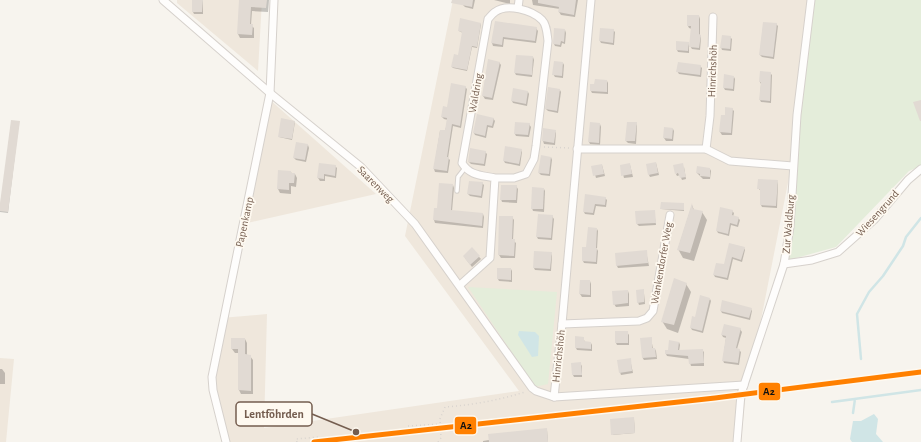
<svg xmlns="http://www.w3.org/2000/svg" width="921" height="442" font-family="'Alegreya Sans',sans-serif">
<rect width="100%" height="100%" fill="#f7f4ee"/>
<!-- residential -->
<g fill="#efe7dc">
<polygon points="177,0 262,0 258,71 177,3"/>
<polygon points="453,0 824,0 745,401 741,442 222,442 209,379 221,318 267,314 264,428 519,391 405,236"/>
<polygon points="269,99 376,194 243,224"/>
<polygon points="0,358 14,359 6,442 0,442"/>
</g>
<!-- green -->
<g fill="#e4edda">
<polygon points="814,0 921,0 921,166 909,171 836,247 789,260 793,225 800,114"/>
<polygon points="468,287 557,292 548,384 535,387"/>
</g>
<!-- water -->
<g fill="#d0e5e6">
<polygon points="519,331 535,332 539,336 538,356 532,357 518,335"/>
<polygon points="874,414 878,419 876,434 883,442 852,442 850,439 853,421 861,421"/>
</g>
<!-- shadow -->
<g fill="#0003">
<polygon points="193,0 203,0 203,14 194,14 193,12"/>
<polygon points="240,0 269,0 268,12 252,11 251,25 254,28 254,38 240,38 238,34"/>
<polygon points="464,0 475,0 473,9 465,7 463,5"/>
<polygon points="494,0 510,0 510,4"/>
<polygon points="532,0 578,0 575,17 561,15 559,12 560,9 533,5"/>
<polygon points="688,16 699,16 700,19 700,35 701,38 700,50 692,49 690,46 692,29 689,28 688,26"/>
<polygon points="496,22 536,28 538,31 536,43 504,39 503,47 493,46 492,43"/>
<polygon points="481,24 477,48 472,47 467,71 453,68 452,67 459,56 463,33 459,31"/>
<polygon points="776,24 778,26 774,59 762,57 760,55"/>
<polygon points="565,30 566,33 565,44 562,43 561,47 555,46 554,44"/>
<polygon points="613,30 615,32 614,45 601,43 600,41"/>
<polygon points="730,37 732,39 731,51 722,50 721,47"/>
<polygon points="688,43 689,46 689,53 678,52 677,50"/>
<polygon points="533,57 534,60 532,77 516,75 515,73"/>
<polygon points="499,62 501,65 493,100 485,99 483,96"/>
<polygon points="563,63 564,65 563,78 555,77 553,74"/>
<polygon points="700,66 702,68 701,77 679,74 677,71"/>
<polygon points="770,73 772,75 771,103 761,102 760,100 761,84 760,82"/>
<polygon points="734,77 735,79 734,91 725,90 724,88"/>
<polygon points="607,81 608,83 608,94 592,93 591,91"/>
<polygon points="465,87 467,89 461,128 453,126 448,158 450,160 448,173 435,172 434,169 440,131 445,131 448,120 444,119 442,117 448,108"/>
<polygon points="560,90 561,92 558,113 548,111 546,109"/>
<polygon points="528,92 529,94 527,106 513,103 512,101"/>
<polygon points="732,109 734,111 732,135 722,135 720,132 722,116 726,116"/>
<polygon points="493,118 495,121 493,128 488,127 486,138 475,135 474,133"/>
<polygon points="19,122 8,213 0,212 0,210"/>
<polygon points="295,122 292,140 279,137 279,136"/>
<polygon points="636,123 637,126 636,144 628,143 626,141"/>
<polygon points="529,124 531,127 529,137 516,136 515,134"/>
<polygon points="600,124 601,127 600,145 590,144 589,142"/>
<polygon points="665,128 673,129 674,131 673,141 666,141 664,138"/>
<polygon points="544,130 555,131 556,133 555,145 544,144 543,141"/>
<polygon points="308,145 309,148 306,162 296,160 294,158"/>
<polygon points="521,150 522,152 520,166 505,163 504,161"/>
<polygon points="485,152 487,154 485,166 471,164 469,162"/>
<polygon points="551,157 552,160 550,176 541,175 539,173"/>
<polygon points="656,163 659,175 650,177 649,175"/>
<polygon points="320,164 335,166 337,168 336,178 325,176 325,181 320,181 318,178"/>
<polygon points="602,165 605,176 596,178 593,167"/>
<polygon points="630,165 633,177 624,178 621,166"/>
<polygon points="684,167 686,179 682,180 680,175 677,176 676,174"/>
<polygon points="710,169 711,171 710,179 703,179 697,173"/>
<polygon points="291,172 292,174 295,174 297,178 296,187 291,186 291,194 280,193 278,189"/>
<polygon points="777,181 778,184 777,208 762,207 761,205 761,191 758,188"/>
<polygon points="482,183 484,185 482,198 470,196 468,194"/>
<polygon points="453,185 454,188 452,211 483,214 484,217 483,228 435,223 434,220 435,209 438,209"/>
<polygon points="516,186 518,189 517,203 502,202 501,199"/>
<polygon points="544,189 545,191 544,212 533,211 532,208"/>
<polygon points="586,195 605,198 607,200 606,207 596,206 594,215 585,214 584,212"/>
<polygon points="684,205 684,211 661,209"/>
<polygon points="692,205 694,210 702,212 707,220 694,261 683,258 678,249"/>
<polygon points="654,211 656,225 639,226 637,224"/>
<polygon points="732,211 734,213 733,217 738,218 740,220 738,227 731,225 729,236 718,233 717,231"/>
<polygon points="552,216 554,219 552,240 538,239 537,237"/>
<polygon points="500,217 512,217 514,220 513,240 516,243 515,258 501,258 499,255"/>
<polygon points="597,229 598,231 597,249 598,251 597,264 584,263 583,261 587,248"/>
<polygon points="730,244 744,248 745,250 742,262 733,259 728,280 715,277 714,275 725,266"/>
<polygon points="472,249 481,259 472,267 465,258"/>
<polygon points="646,251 649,266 618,268 617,266 616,254"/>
<polygon points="551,253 552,256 551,271 535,270 534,268"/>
<polygon points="511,269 512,271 512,282 499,281 498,279"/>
<polygon points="590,281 591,284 591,297 582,297 580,294"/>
<polygon points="686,284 691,292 678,333 667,329 662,321"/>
<polygon points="643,290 644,293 645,304 639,305 638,302"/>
<polygon points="628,291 629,294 629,306 616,307 614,304"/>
<polygon points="710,299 711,301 703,333 692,330 691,328 696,318"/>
<polygon points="751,309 752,311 750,320 722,313 721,311"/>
<polygon points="740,329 742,332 737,349 739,350 741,352 739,365 724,363 723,360 726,338 723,337 722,335"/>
<polygon points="616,332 627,332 629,335 629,345 617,345 616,343"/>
<polygon points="583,338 585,342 591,343 592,345 592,351 577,350 576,348"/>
<polygon points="651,338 653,349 655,349 656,351 657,359 644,360 642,357"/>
<polygon points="245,339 247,343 247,355 250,356 253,360 253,394 241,394 239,390 239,353 235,353 232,349"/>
<polygon points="679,342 680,345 679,351 702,350 704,352 704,366 691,366 689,359 667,356 666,354"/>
<polygon points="630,359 633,373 621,375 620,372"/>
<polygon points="580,363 582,366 582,377 574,377 573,375"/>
<polygon points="0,369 2,369 5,373 5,384 0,384"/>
<polygon points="634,419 635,433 612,435"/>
<polygon points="547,430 548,442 483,442 483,441"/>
</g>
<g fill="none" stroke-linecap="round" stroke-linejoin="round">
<!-- stream -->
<g stroke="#d0e5e6" stroke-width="2.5">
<polyline points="861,359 857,314 869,292 883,276 903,246 906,237 921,218"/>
<polyline points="853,413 855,399 832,402 921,390"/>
</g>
</g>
<!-- building -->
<g fill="#e1dad3">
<polygon points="192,0 203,0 202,12 192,12"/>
<polygon points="239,0 267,0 266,8 251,7 250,24 253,24 252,35 237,34"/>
<polygon points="452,0 473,0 472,7 451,3"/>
<polygon points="538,0 576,0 574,15 558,12 559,7 538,3"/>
<polygon points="687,15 699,15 699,34 701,35 699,48 689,47 691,26 687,26"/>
<polygon points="460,18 481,23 477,47 472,46 467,70 451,67 454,54 458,55 462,32 458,31"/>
<polygon points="495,21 537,27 535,41 503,37 502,45 491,43"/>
<polygon points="763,22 777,23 773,57 759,55"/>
<polygon points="554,28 565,29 564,42 561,41 560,45 553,44"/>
<polygon points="600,28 614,29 613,43 599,41"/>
<polygon points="722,35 731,36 730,49 720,48"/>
<polygon points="676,41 689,42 688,51 676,50"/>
<polygon points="516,55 533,56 532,75 514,73"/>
<polygon points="488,59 500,62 492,98 482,96"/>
<polygon points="554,61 563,62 562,76 552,75"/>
<polygon points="678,62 701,65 700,75 676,72"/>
<polygon points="760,71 771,72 770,101 759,100 761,82 759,82"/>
<polygon points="724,74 734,76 733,89 723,88"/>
<polygon points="595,79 607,80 607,92 590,91 590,84 594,84"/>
<polygon points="451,83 466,86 460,126 452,124 447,157 449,157 447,171 433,169 440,130 445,130 447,118 441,117 443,106 447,107"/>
<polygon points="548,87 560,89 557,111 545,109"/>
<polygon points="513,88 528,91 526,104 511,101"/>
<polygon points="921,100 921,121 920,121 913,102"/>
<polygon points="725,107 733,108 731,133 719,132 721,115 725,115"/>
<polygon points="477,114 494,118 492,126 487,125 485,136 473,133"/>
<polygon points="281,118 295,121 292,139 278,137"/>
<polygon points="11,120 20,121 8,212 0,211 0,203"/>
<polygon points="515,122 530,123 528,135 514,134"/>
<polygon points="590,122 600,123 599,143 588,142"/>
<polygon points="627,122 637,122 635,141 625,141"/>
<polygon points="664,127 673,128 672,139 663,138"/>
<polygon points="543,128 556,130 554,143 542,141"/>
<polygon points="296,142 308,144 305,160 293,158"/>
<polygon points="505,146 522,149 519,164 503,161"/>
<polygon points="470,148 486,151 484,164 468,162"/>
<polygon points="541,155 551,157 549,174 538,173"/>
<polygon points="656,162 658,173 648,175 646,164"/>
<polygon points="319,163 336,165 335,176 324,174 324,179 317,178"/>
<polygon points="630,163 632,174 621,176 620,165"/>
<polygon points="683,163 686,177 680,178 678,173 675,174 673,165"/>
<polygon points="602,164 604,174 593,176 591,166"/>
<polygon points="697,166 710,168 710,177 700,176 700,174 696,173"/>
<polygon points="278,170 291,171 291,173 295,173 294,183 289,183 289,190 277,189"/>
<polygon points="758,179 778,180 776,206 760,205 760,189 757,189"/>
<polygon points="469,181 483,182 481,196 467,194"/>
<polygon points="439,183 453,184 451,210 483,213 482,226 433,220 434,208 437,208"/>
<polygon points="501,185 517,185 516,200 500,200"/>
<polygon points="532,187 544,188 543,209 531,209"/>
<polygon points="585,194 606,197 605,205 595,204 593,213 583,212"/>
<polygon points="661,202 684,203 684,210 660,209"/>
<polygon points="692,203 693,209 703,211 690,253 677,250"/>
<polygon points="720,207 733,210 732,215 739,217 737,225 730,223 728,234 716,231"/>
<polygon points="655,210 656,223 636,224 635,211"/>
<polygon points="538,214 553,215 551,238 536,237"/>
<polygon points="499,216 513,216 512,239 515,239 514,256 498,255"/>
<polygon points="588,227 597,228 596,248 597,248 596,262 582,261 582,247 586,247"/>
<polygon points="729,243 745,247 741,260 732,257 727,278 713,275 716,263 724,264"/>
<polygon points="472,247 480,256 470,265 463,256"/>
<polygon points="647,250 648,263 616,266 615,253"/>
<polygon points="534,251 552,252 550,269 533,268"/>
<polygon points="497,268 511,268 511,280 497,279"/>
<polygon points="674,278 687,283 674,325 661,322"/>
<polygon points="580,280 590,280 590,295 579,294"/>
<polygon points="644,289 644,302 637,303 636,290"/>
<polygon points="628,290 628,303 613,305 612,291"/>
<polygon points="700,295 710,298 702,331 690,328 692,316 695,317"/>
<polygon points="722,300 752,308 749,318 720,311"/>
<polygon points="724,324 741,328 736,348 740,349 738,363 722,361 726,336 721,335"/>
<rect x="615" y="331" width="13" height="12"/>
<polygon points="575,336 584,337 584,341 591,342 591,349 575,348"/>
<polygon points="652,337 652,348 655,348 656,357 642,358 640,338"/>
<polygon points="231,338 245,338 245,354 251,355 251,391 238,390 238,349 231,349"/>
<polygon points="669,340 679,342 678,350 703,349 704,363 689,364 688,356 665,354 665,350 668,350"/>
<polygon points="631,358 632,371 619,373 617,360"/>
<polygon points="581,362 582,375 572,375 571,363"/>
<polygon points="634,417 635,433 611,435 610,419"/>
<polygon points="547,428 548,442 489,442 488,434"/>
</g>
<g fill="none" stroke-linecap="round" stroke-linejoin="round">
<defs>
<polyline id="service" points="457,191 458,177 465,168"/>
<g id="minor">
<polyline points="163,0 270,93 361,167 415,224 532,388 536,391 554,397 744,385"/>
<polyline points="518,8 519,0"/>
<polyline points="577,149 706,149 730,161 793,166"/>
<polyline points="706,149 710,116 713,17"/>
<polyline points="784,264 812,260 838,252 874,220 908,180 921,169"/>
<path d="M460 285 490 258 495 178C481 175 470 176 462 163L488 19C490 17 492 14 495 12 507 3 532 10 542 20 547 25 547 34 548 41L536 146 534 159 526 174 514 178H495"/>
<polyline points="562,324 639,321 647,318 653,311 670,215"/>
<polyline points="554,397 562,324 591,0"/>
<polyline points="226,442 213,390 212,377 270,93 274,0"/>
<polyline points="737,442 741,394 784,264 790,227 797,115 811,0"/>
</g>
</defs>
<!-- service casing -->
<use href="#service" stroke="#d6d1cc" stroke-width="5.5"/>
<!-- minor casing -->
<use href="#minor" stroke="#d6d1cc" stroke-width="9"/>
<!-- path -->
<g stroke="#d9d4cf" stroke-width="1.5" stroke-dasharray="1 3" stroke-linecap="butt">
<polyline points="544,147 570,148"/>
<polyline points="408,426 440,424"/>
<polyline points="297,442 296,439 319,437"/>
<path d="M438 442 441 438 440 419 445 407C473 405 499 400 525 392"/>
</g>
<!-- service -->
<use href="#service" stroke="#fefdfc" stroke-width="3.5"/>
<!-- minor -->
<use href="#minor" stroke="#fefdfc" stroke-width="7"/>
<defs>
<polyline id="rail-1" points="314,442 715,398 921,372"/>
</defs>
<!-- rail-1 casing -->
<use href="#rail-1" stroke="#fef9f0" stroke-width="8"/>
<!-- rail-1 -->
<use href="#rail-1" stroke="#ff8000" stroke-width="5"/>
</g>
<g text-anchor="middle" stroke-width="3.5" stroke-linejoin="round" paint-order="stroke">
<!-- street labels -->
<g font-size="11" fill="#745d4f" stroke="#fef9f0">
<text transform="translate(712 71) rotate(-88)" y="4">Hinrichshöh</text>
<text transform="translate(475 93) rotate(-80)" y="4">Waldring</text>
<text transform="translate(376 184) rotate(45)" y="4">Saarenweg</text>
<text transform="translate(877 213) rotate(-48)" y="4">Wiesengrund</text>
<text transform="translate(244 222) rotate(-78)" y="4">Papenkamp</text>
<text transform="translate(788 224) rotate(-85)" y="4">Zur Waldburg</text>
<text transform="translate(661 263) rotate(-80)" y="4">Wankendorfer Weg</text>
<text transform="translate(558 356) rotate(-84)" y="4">Hinrichshöh</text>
</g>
</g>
<!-- callouts -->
<path fill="none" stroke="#745d4f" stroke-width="1.5" d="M356 432L312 414"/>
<circle fill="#745d4f" stroke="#fef9f0" stroke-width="1.5" cx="356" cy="432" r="4"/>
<rect fill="#fef9f0" stroke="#745d4f" stroke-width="1.5" x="236" y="402" width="76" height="24" rx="4"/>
<g font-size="12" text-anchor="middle" font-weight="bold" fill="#745d4f">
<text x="274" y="418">Lentföhrden</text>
</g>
<g stroke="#fef9f0" stroke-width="1.5">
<rect x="758" y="382" width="23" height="19" rx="4" fill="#ff8000"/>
<rect x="454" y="416" width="23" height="19" rx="4" fill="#ff8000"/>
</g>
<g font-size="11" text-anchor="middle" font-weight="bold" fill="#111">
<text x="769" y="395">A2</text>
<text x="466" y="429">A2</text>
</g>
</svg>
